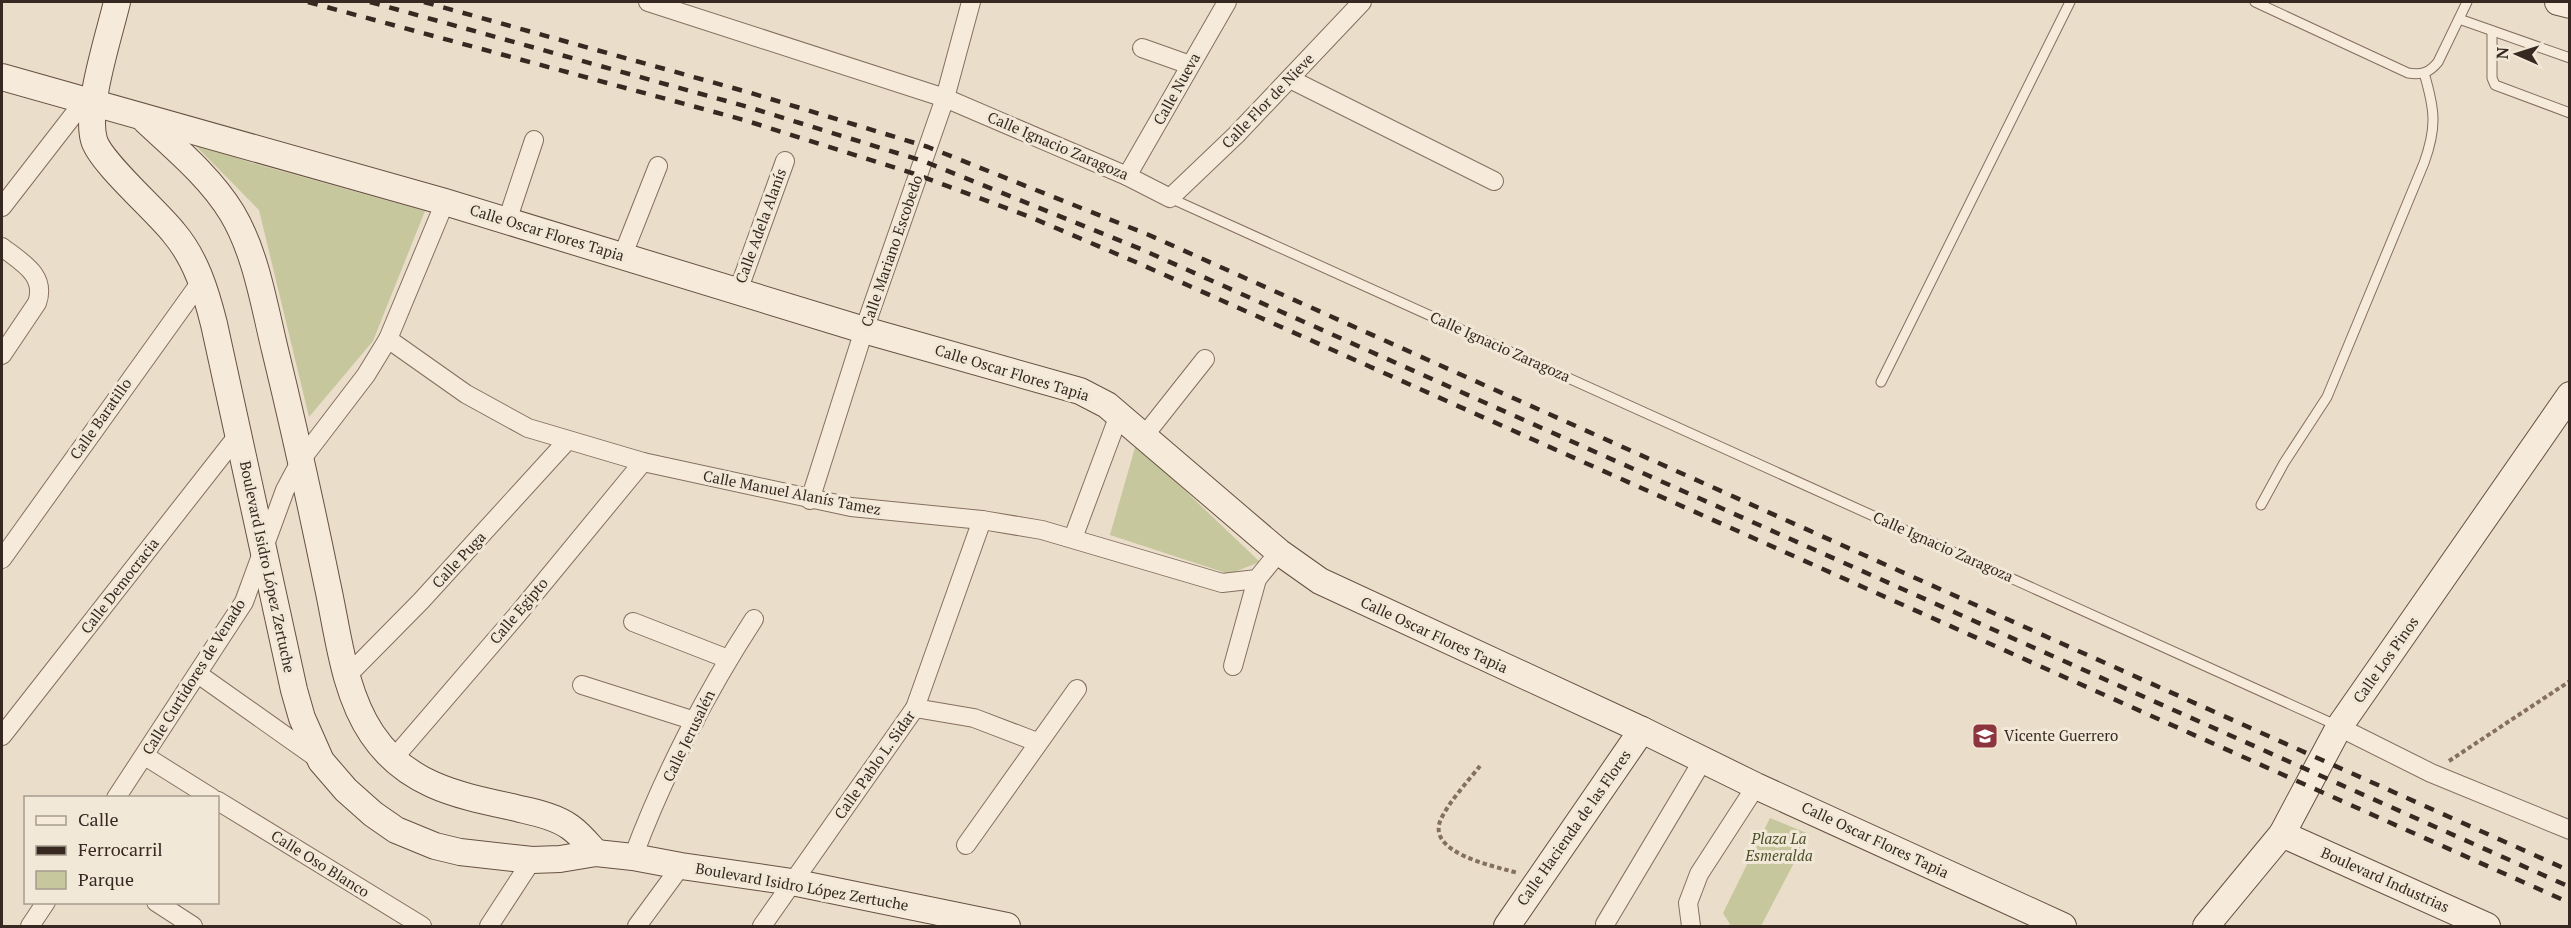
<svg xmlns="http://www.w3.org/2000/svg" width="2571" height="928" font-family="'PT Serif',serif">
<rect width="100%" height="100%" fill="#eaddc9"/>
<!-- green -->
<g fill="#c7c79e">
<polygon points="193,143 252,163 425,211 373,341 309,417 259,210"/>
<polygon points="1136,444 1260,562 1229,574 1110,535"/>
<polygon points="1770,818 1809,834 1761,926 1731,926 1723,913"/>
</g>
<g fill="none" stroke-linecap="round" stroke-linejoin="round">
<defs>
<g id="lane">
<path d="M2255 2 2408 73C2422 75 2429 73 2438 62L2467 2"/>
<polyline points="2459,19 2570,58"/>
<polyline points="2492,31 2492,78 2495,85 2570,113"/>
<polyline points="1170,198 2338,726"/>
<polyline points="1881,382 2070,2"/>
<path d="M2261 505 2284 463 2327 397 2424 163C2437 127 2435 110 2424 73"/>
</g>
<g id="street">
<polyline points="648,2 945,98 1127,176 1170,198 1236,135 1362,2"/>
<polyline points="1142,48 1190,65"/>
<polyline points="1290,79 1494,181"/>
<polyline points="1127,176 1227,2"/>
<polyline points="2,207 85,100"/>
<polyline points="507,221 534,140"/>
<path d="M2 247C21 262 47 275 37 303L2 355"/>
<polyline points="622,257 658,166"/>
<polyline points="738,291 785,161"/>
<polyline points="388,339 466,394 528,428 643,462 851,507 982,520 1042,530 1222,583 1257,579 1279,552"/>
<polyline points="1144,436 1205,359"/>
<polyline points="810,500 864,330 945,98 971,2"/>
<polyline points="1073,538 1119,415"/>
<polyline points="2,559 202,280"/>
<polyline points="633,622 728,659"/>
<polyline points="1233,666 1257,579"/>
<polyline points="198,674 321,761"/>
<polyline points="347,676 421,601 567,441"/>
<polyline points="582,685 695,721"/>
<polyline points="915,708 974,718 1037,742"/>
<polyline points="2339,727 2431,773 2570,830"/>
<polyline points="2,736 238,435"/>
<polyline points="145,756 212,798"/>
<polyline points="393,759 517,615 643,462"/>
<polyline points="116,798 244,602 285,490 301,460 366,375 388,339 445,202"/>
<polyline points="218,801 422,926"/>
<polyline points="966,845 1077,689"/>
<path d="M633 857C663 776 707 691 754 619"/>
<polyline points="156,902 193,926"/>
<polyline points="1605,924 1703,760"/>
<polyline points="30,926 46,902"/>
<polyline points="489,926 532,860"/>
<polyline points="637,926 681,866"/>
<polyline points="762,926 915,708 982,520"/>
<polyline points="1691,926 1688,903 1699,874 1756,786"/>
</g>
<g id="secondary">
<path d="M117 2C109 36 85 108 94 140 100 162 157 211 174 233 196 259 206 292 214 324L294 690 302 718 321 761 346 790 373 814 396 830 435 846 460 852 532 860 560 859 596 853 633 857 681 866 792 882 1007 926"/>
<polyline points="2558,2 2570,5"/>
<polyline points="2,77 445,202 864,330 1080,391 1107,405 1279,552 1320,581 1642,730 1756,786 2063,926"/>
<path d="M146 121C176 149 210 177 232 213 256 253 264 305 275 350 294 428 311 505 327 583 338 632 343 691 372 734 406 785 457 795 512 807 531 812 553 815 570 827 580 834 588 844 596 853"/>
<polyline points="2282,834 2487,926"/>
<polyline points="1507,926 1642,730"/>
<polyline points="2206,926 2282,834 2339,727 2570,395"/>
</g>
</defs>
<!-- lane casing -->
<use href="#lane" stroke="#856f5f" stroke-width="11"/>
<!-- street casing -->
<use href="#street" stroke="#856f5f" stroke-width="20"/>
<!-- secondary casing -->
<use href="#secondary" stroke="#675142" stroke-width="28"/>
<!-- path -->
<g stroke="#856f5f" stroke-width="4" stroke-dasharray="4.5 3" stroke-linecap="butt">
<polyline points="2449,761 2570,681"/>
<path d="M1480 766C1468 781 1449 802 1441 819 1425 853 1494 866 1518 873"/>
</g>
<!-- lane -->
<use href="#lane" stroke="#f6ebdb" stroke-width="9"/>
<!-- street -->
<use href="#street" stroke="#f6ebdb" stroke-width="18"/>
<!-- secondary -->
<use href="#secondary" stroke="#f6ebdb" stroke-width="26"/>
<!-- rail -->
<g stroke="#372921" stroke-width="4.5" stroke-dasharray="10 10" stroke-linecap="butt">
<polyline points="308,2 744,120 918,175 1030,217 1138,263 2570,903"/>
<polyline points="370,2 748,107 923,161 1143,250 2570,887"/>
<polyline points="424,2 751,93 928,147 1149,235 2570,871"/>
</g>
</g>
<!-- icons -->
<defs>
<symbol id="school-square" viewBox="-11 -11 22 22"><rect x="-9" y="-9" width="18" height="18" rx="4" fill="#8d353f" stroke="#f2e8d8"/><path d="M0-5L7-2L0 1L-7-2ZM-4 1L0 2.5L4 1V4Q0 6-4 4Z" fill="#fff"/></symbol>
</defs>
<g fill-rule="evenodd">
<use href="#school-square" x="1970" y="721" width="30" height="30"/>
</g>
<g text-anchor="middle" stroke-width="6" stroke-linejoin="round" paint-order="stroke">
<!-- street labels -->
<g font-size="15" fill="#372921" stroke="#f2e8d8">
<text transform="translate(1177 89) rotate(-61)" y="5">Calle Nueva</text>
<text transform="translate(1268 101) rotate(-46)" y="5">Calle Flor de Nieve</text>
<text transform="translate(1058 146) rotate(23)" y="5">Calle Ignacio Zaragoza</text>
<text transform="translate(761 226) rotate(-70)" y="5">Calle Adela Alanís</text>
<text transform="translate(547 233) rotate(17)" y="5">Calle Oscar Flores Tapia</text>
<text transform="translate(892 251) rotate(-71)" y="5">Calle Mariano Escobedo</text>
<text transform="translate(1500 347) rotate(24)" y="5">Calle Ignacio Zaragoza</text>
<text transform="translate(1012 373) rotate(17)" y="5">Calle Oscar Flores Tapia</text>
<text transform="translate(101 419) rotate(-55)" y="5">Calle Baratillo</text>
<text transform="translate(792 493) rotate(11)" y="5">Calle Manuel Alanís Tamez</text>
<text transform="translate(1943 547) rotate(24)" y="5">Calle Ignacio Zaragoza</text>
<text transform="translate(459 560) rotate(-47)" y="5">Calle Puga</text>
<text transform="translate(267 567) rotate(78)" y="5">Boulevard Isidro López Zertuche</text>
<text transform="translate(120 586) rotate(-52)" y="5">Calle Democracia</text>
<text transform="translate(519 611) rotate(-50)" y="5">Calle Egipto</text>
<text transform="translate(1434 635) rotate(25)" y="5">Calle Oscar Flores Tapia</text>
<text transform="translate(2386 660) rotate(-55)" y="5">Calle Los Pinos</text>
<text transform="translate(194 677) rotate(-58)" y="5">Calle Curtidores de Venado</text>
<text transform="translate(689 736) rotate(-64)" y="5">Calle Jerusalén</text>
<text transform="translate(875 765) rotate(-55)" y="5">Calle Pablo L. Sidar</text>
<text transform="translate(1574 828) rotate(-55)" y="5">Calle Hacienda de las Flores</text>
<text transform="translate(1875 840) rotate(25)" y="5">Calle Oscar Flores Tapia</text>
<text transform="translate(320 864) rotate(32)" y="5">Calle Oso Blanco</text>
<text transform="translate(2385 880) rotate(24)" y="5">Boulevard Industrias</text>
<text transform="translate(802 887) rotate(10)" y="5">Boulevard Isidro López Zertuche</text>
</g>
<!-- poi labels -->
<g font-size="15" fill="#372921" stroke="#f2e8d8" text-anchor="start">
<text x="2004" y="741">Vicente Guerrero</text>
</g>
<!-- park labels -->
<g font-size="15" font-style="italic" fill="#4b512a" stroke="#f2e8d8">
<text x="1779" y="844">Plaza La<tspan x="1779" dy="17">Esmeralda</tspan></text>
</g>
</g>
<!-- border -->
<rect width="2571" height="928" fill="none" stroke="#372921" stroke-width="6"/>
<!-- legend -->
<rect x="24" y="796" width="195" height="108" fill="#f2e8d8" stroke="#a79c8f" stroke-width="1.5"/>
<rect x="36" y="816" width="30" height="9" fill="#f6ebdb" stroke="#a79c8f" stroke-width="1.5"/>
<text x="78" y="826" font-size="18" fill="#372921">Calle</text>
<rect x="36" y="846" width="30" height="9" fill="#372921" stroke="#a79c8f" stroke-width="1.5"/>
<text x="78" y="856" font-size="18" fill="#372921">Ferrocarril</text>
<rect x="36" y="871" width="30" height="18" fill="#c7c79e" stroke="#a79c8f" stroke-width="1.5"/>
<text x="78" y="886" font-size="18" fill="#372921">Parque</text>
<!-- north arrow -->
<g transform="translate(2517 54) rotate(273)" stroke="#f2e8d8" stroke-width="4.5" paint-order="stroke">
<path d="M0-4.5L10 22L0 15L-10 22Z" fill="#372921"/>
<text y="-9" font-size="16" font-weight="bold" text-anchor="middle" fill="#372921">N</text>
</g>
</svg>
